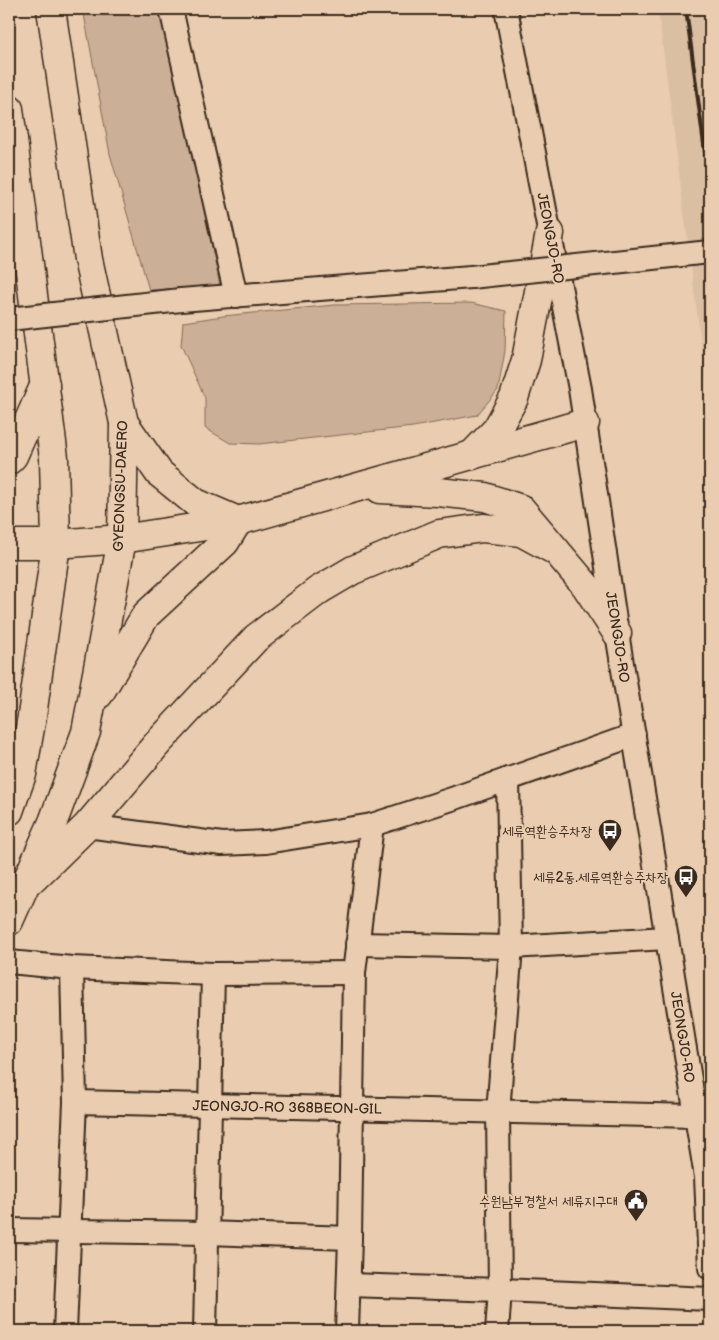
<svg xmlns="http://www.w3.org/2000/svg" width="719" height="1340" font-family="'Balsamiq Sans','Poor Story',sans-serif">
<rect width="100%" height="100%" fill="#eacdb0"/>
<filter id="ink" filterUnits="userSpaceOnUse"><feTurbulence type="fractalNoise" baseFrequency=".02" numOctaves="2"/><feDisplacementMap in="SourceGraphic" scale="10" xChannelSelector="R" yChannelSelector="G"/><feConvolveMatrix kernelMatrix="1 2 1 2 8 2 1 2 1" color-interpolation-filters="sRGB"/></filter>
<g filter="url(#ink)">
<!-- built -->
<polygon fill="#dabfa3" points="658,9 710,9 710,414"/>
<!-- green -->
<g fill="#cbaf96" stroke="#836c5a">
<polygon points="83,9 160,9 175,65 220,286 149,290 110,154"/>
<polygon points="471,303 506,311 505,351 498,390 477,415 413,427 259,444 230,443 205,428 205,398 181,345 183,322 223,316 334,305"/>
</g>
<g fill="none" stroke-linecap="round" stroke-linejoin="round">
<defs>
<g id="minor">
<polyline points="171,9 236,296"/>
<polyline points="506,9 580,389 617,633 706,1177 710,1268"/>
<polyline points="181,300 471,277"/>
<polyline points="87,826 222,844 266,842 372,825 455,798 634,735"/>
<polyline points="357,944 511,947 667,938"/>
<polyline points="9,962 72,968 213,974 354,973"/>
<polyline points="75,1102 696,1116"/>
<polyline points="9,1230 208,1233 350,1238"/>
<polyline points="349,1285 500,1290 710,1299"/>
<polyline points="65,1331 75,1102 72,968"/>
<polyline points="205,1331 213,974"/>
<polyline points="347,1331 350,1238 354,973 372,825"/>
<polyline points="497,1331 500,1290 498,1112 511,947 508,779"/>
</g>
<g id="major">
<polyline points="9,109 54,458 56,544 32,716 22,774 9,811"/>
<polyline points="124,423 159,473 196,503 238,521"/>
<polyline points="472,455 497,429 514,398 526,360 550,233"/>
<polyline points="9,460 13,456 45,384"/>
<polyline points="380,489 438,492 485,497 521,509 586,586 617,633"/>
<polyline points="9,544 56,544 122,539 238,521 585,423"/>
<polyline points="99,694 146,615 225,542 238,521"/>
<polyline points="34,878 87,826 157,744 256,638 319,590 353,570 439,534 483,528 521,532 556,551"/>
<polyline points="9,921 53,822 86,732 122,539 124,423 88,259 51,9"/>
</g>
</defs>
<!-- minor casing -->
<use href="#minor" stroke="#3b2a1e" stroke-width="26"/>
<!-- major casing -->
<use href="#major" stroke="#3b2a1e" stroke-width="31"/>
<!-- minor -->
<use href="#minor" stroke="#eacdb0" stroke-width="22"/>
<!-- major -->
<use href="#major" stroke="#eacdb0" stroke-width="28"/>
<!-- rail -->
<g stroke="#3b2a1e" stroke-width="4">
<polyline points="686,9 710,190"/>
<polyline points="707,9 710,32"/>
</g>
<defs>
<g id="minor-bridge">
<polyline points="471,277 710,252"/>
<polyline points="9,319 181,300"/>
</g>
</defs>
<!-- minor-bridge casing -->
<use href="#minor-bridge" stroke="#3b2a1e" stroke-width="26" stroke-linecap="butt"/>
<!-- minor-bridge -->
<use href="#minor-bridge" stroke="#eacdb0" stroke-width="22"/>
</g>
</g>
<!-- icons -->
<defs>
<symbol id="bus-pin" viewBox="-11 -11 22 30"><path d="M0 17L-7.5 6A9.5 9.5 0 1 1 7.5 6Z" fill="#3b2a1e" stroke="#eacdb0"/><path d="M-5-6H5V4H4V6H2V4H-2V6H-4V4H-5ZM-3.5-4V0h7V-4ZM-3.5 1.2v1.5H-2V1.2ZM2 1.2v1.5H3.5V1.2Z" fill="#fff"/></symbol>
<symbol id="civic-pin" viewBox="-11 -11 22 30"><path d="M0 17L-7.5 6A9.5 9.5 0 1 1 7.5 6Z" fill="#3b2a1e" stroke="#eacdb0"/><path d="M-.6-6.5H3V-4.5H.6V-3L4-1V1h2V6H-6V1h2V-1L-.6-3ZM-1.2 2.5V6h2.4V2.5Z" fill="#fff"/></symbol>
</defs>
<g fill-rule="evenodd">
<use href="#bus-pin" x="596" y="817" width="28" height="38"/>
<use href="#bus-pin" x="672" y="863" width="28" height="38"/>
<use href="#civic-pin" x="622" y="1187" width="28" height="38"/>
</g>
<g text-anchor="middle" stroke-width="4" stroke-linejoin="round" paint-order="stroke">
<!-- street labels -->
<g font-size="14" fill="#3b2a1e" stroke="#eacdb0">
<text transform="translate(551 238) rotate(79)" y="5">JEONGJO-RO</text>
<text transform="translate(120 486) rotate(-88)" y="5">GYEONGSU-DAERO</text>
<text transform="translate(618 637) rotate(81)" y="5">JEONGJO-RO</text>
<text transform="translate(683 1037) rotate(81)" y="5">JEONGJO-RO</text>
<text transform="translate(287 1107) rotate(1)" y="5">JEONGJO-RO 368BEON-GIL</text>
</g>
<!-- poi labels -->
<g font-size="14" fill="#3b2a1e" stroke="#eacdb0" text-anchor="end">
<text x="592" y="836">세류역환승주차장</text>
<text x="668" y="882">세류2동.세류역환승주차장</text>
<text x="618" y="1206">수원남부경찰서 세류지구대</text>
</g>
</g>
<!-- margin -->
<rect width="719" height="1340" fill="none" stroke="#eacdb0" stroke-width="30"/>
<rect x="15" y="15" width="689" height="1310" fill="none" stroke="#3b2a1e" stroke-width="2" filter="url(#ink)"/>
</svg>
